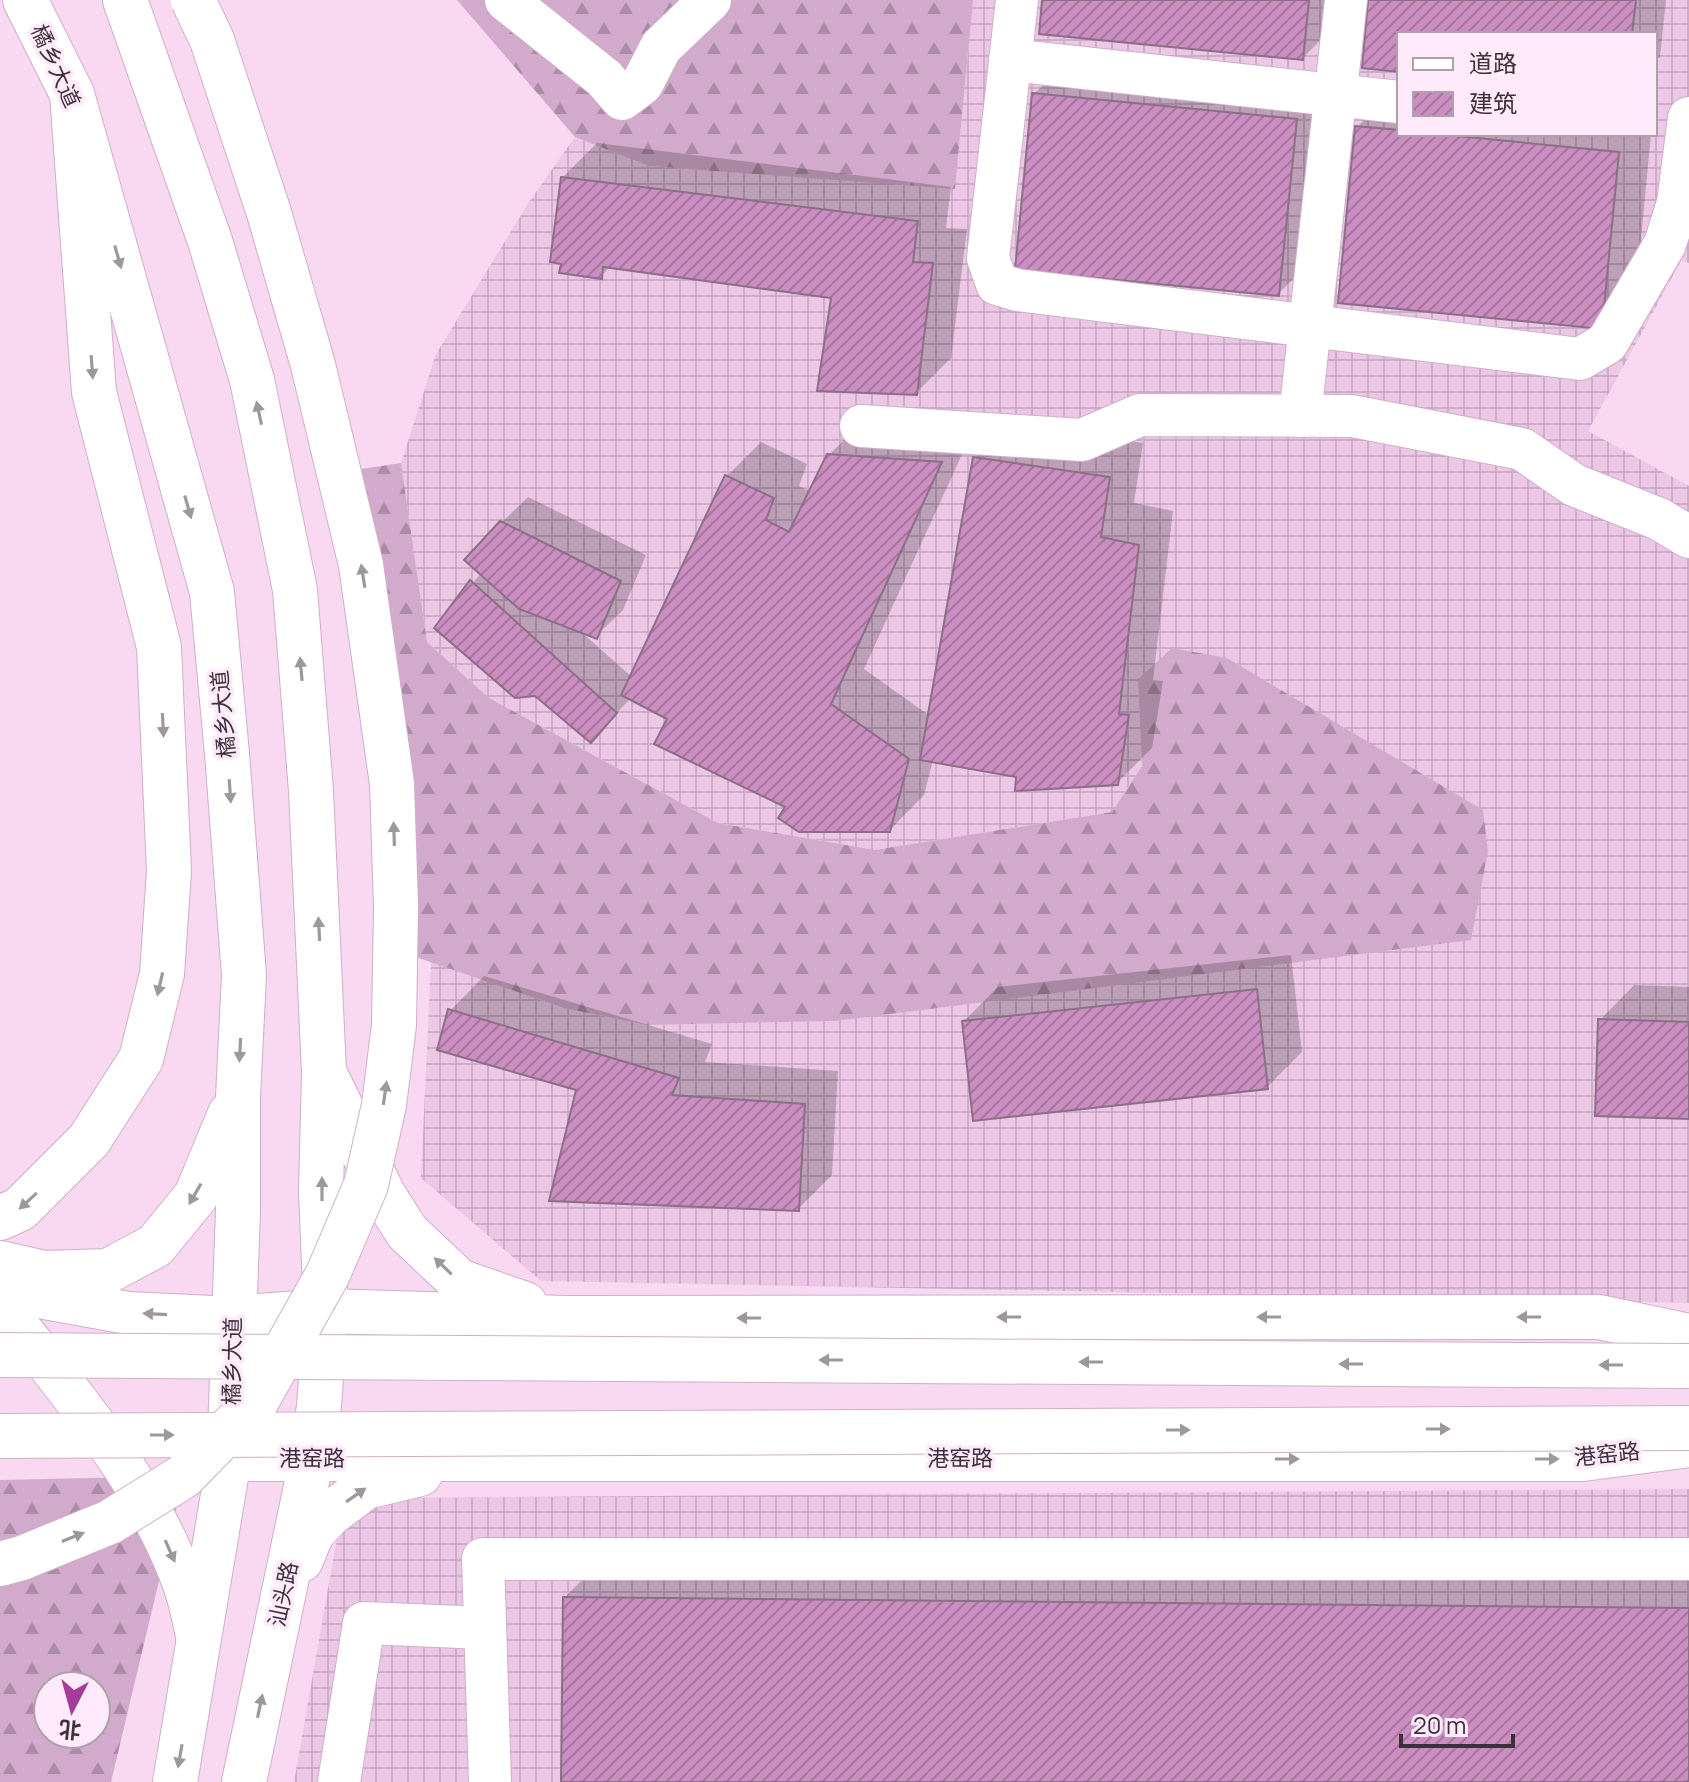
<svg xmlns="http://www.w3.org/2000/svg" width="1689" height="1782" font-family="Manrope,'Noto Sans SC',sans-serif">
<defs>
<pattern id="industrial-grid" width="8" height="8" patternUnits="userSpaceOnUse" patternTransform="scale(2)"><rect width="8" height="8" fill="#edc8e6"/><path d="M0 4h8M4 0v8" fill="none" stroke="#ccacc6"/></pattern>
<pattern id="forest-firs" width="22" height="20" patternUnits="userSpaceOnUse" patternTransform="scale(2)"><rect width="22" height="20" fill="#d2aacb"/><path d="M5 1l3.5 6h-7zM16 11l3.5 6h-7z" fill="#ac8ba6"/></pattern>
<pattern id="building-hatch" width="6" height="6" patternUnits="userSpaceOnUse" patternTransform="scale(2)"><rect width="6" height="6" fill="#cb8ec1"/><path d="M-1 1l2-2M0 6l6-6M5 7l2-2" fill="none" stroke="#a6749e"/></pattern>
</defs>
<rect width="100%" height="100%" fill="#f9d8f2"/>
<!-- industrial -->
<g fill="url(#industrial-grid)" fill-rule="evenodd">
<path d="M973 0H1689V263L1681 261 1588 431 1689 486V1303L541 1281 421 1178 431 962 564 1008 647 1025 835 1021 1488 851 1483 811 1227 658 1138 679 1142 766 1112 812 875 850 718 823 489 698 427 642 401 463 436 354 529 202 575 137 649 166 955 188ZM1399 34H1655V134H1399Z"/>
<polygon points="1689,1489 1689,1782 294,1782 344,1498"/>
</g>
<!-- forest -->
<g fill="url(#forest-firs)" fill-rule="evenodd">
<polygon points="457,0 973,0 955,189 649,166 575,137"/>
<polygon points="401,463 427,642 489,698 718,823 875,850 1112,812 1142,766 1138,679 1172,648 1227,658 1483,810 1488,851 1471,940 835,1021 647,1025 564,1008 407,954 355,470"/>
<path d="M184 1476 111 1782H0V1480ZM48 1686H96V1734H48Z"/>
</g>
<!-- shadow -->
<g fill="#0003">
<polygon points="1044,0 1339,0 1337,23 1303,58"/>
<polygon points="1370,0 1666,0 1660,57 1655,62 1655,34 1399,34 1399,70"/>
<polygon points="1068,60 1330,85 1313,259 1278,294 1034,94"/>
<polygon points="1391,93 1399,93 1399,134 1651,134 1636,292 1602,327 1357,127"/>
<polygon points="597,143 951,187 946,228 967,229 951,358 916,393 833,296 611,266 601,276 562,178"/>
<polygon points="864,420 974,428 864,669 930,716 975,458 1010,423 1143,443 1134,503 1173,511 1153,680 1163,681 1152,748 1117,783 1019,775 933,760 924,795 890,830 788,806 669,718 631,698 591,740 536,694 436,628 481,573 501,523 528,497 646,555 623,610 596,636 580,631 632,677 727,476 761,442 807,464 799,486 811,492 829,455"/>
<polygon points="1291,955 1302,1052 1267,1087 964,1021 998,987"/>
<polygon points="484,976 712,1044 705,1062 838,1071 832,1175 798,1209 450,1011"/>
<polygon points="1634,985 1689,987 1689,1117 1600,1020"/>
<polygon points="599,1563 1689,1574 1689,1782 563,1782 564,1598"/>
</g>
<!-- building -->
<g fill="url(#building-hatch)" stroke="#8b6f86" stroke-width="2">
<polygon points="1042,0 1309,0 1303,60 1039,34"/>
<polygon points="1368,0 1636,0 1632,34 1399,34 1399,72 1362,68"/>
<polygon points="1032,93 1297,119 1279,296 1015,270"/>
<polygon points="1355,126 1399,130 1399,134 1436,134 1619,152 1602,329 1338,303"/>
<polygon points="561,177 918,221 913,262 933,263 917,395 817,391 831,298 603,267 602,279 559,273 561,264 550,262"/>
<polygon points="827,454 942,462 831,704 909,759 890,832 799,832 778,818 785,807 654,744 667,719 621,695 725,475 774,498 766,520 789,532"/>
<polygon points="973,457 1110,477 1101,537 1139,545 1119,714 1129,715 1118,785 1015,791 1016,777 920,760"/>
<polygon points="500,521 621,581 597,639 519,609 464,560"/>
<polygon points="470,580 617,713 591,743 535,696 515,698 434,628"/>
<polygon points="1257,989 1268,1089 973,1121 962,1021"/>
<polygon points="448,1009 679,1078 672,1095 805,1104 799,1211 549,1201 576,1090 437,1050"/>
<polygon points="1598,1019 1689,1022 1689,1119 1595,1116"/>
<polygon points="563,1597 1689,1608 1689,1782 561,1782"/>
</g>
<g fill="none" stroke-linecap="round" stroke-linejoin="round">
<defs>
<g id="minor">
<polyline points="506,0 604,78 622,99 642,84 661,47 710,0"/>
<polyline points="1017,0 988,258 997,284 1017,290 1580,359 1607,343 1665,244 1678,203 1689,118"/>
<polyline points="1010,60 1399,102"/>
<polyline points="1300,416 1346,0"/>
<polyline points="861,426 1082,440 1140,415 1352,416 1522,449 1574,485 1659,519 1689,537"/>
<polyline points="0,1274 45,1298 128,1313 233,1318"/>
<path d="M0 1303C69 1392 145 1477 184 1584 191 1603 194 1624 199 1643"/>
<polyline points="339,1782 364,1623 485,1628"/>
<polyline points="490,1782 483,1559 1689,1559"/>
</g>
<g id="major">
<polyline points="25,0 72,94 212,592 227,754 244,975 238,1097 238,1211 229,1459 175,1782"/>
<polyline points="125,0 210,241 252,380 295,590 311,791 324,1072 321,1191 326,1311 319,1406 312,1458 244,1782"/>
<polyline points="327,1078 383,1194 407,1232 459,1281 525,1304"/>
<polyline points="0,1263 44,1273 108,1271 155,1246 196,1196 230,1114"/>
<polyline points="233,1318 326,1311 565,1318 1599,1317 1689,1336"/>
<polyline points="229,1459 1583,1459 1689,1445"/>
<polyline points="301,1560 312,1533 330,1514 366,1487 420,1474"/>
</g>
<polyline id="highway" points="0,1218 20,1209 89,1140 141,1059 162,974 169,871 159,647 94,392 72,94"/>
</defs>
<!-- minor casing -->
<use href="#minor" stroke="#cfafc9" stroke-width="44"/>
<!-- major casing -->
<use href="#major" stroke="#cfafc9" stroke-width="46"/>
<!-- highway casing -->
<use href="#highway" stroke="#cfafc9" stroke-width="46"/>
<!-- minor -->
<use href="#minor" stroke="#fff" stroke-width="42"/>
<!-- major -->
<use href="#major" stroke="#fff" stroke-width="44"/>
<!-- highway -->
<use href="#highway" stroke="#fff" stroke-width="44"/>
<defs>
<g id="highway-bridge">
<polyline points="0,1355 1689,1366"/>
<polyline points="0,1436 1689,1428"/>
<polyline points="0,1564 22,1558 110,1522 184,1476 256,1402 328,1274 366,1185 384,1105 394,1025 396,906 392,784 361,565 313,365 269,213 212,40 193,0"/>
</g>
</defs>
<!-- highway-bridge casing -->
<use href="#highway-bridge" stroke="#cfafc9" stroke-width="46" stroke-linecap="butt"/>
<!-- highway-bridge -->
<use href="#highway-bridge" stroke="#fff" stroke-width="44"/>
</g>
<!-- one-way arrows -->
<defs><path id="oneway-solid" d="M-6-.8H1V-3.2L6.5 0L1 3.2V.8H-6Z" transform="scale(2)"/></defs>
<g fill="#9e989c">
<use href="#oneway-solid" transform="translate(118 257) rotate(74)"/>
<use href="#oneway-solid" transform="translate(92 367) rotate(86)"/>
<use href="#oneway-solid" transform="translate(259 413) rotate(-102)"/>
<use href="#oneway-solid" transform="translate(188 507) rotate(74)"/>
<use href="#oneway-solid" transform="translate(363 576) rotate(-99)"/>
<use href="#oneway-solid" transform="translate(301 669) rotate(-95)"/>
<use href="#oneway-solid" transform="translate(163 725) rotate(87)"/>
<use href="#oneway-solid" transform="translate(230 791) rotate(86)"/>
<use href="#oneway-solid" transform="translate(394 834) rotate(-92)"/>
<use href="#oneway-solid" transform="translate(319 929) rotate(-93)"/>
<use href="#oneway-solid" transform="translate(160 984) rotate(103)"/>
<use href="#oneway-solid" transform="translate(240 1050) rotate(93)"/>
<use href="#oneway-solid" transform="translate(385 1093) rotate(-82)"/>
<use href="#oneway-solid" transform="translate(322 1189) rotate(-90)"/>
<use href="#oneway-solid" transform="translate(195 1194) rotate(120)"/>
<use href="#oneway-solid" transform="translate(28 1201) rotate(137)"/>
<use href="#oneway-solid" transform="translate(443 1266) rotate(-136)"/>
<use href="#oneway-solid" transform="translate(155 1314) rotate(-177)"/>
<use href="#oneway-solid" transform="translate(1009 1317) rotate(180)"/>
<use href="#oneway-solid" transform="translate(1269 1317) rotate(180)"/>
<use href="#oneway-solid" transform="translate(1529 1317) rotate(180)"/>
<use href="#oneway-solid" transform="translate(749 1318) rotate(180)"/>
<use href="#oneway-solid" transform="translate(831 1360) rotate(-180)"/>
<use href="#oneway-solid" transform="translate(1091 1362) rotate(-180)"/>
<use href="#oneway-solid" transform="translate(1351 1364) rotate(-180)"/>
<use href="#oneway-solid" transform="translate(1611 1365) rotate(-180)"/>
<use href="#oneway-solid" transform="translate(1438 1429)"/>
<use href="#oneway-solid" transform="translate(1178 1430)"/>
<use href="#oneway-solid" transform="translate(162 1435)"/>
<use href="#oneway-solid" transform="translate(1287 1459)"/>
<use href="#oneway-solid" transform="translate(1547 1459)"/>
<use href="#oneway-solid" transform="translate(356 1495) rotate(-35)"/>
<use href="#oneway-solid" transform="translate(73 1537) rotate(-22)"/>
<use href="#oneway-solid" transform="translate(170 1551) rotate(66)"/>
<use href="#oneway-solid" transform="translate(260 1706) rotate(-78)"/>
<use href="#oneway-solid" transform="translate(180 1756) rotate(100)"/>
</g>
<g text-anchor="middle" stroke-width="7" stroke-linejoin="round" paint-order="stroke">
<!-- street labels -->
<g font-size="22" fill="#3c303a" stroke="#feeafa">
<text transform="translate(56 66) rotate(66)" y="8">橘乡大道</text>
<text transform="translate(223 714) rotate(-95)" y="8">橘乡大道</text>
<text transform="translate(232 1361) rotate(-89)" y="8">橘乡大道</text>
<text transform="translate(1607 1454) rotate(-6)" y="8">港窑路</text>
<text x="312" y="1466">港窑路</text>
<text x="960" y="1466">港窑路</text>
<text transform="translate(283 1594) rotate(-78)" y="8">汕头路</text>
</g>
</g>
<!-- legend -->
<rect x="1397" y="32" width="260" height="104" fill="#feeafa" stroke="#b0a0ad" stroke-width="2"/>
<rect x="1413" y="58" width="40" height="12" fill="#ffffff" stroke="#b0a0ad" stroke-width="2"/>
<text x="1469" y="72" font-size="24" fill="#3c303a">道路</text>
<rect x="1413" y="92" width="40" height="24" fill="url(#building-hatch)" stroke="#b0a0ad" stroke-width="2"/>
<text x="1469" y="112" font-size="24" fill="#3c303a">建筑</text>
<!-- north arrow -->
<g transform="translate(72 1710) rotate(186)"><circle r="38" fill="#feeafa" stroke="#b0a0ad" stroke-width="2"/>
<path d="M0-6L14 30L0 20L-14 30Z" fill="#a73b9b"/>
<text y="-12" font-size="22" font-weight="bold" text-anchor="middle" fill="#3c303a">北</text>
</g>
<!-- scale -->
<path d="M1401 1734v12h112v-12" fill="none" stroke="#3c303a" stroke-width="4"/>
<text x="1413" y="1734" font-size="24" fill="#3c303a" stroke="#feeafa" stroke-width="6" paint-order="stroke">20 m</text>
</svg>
